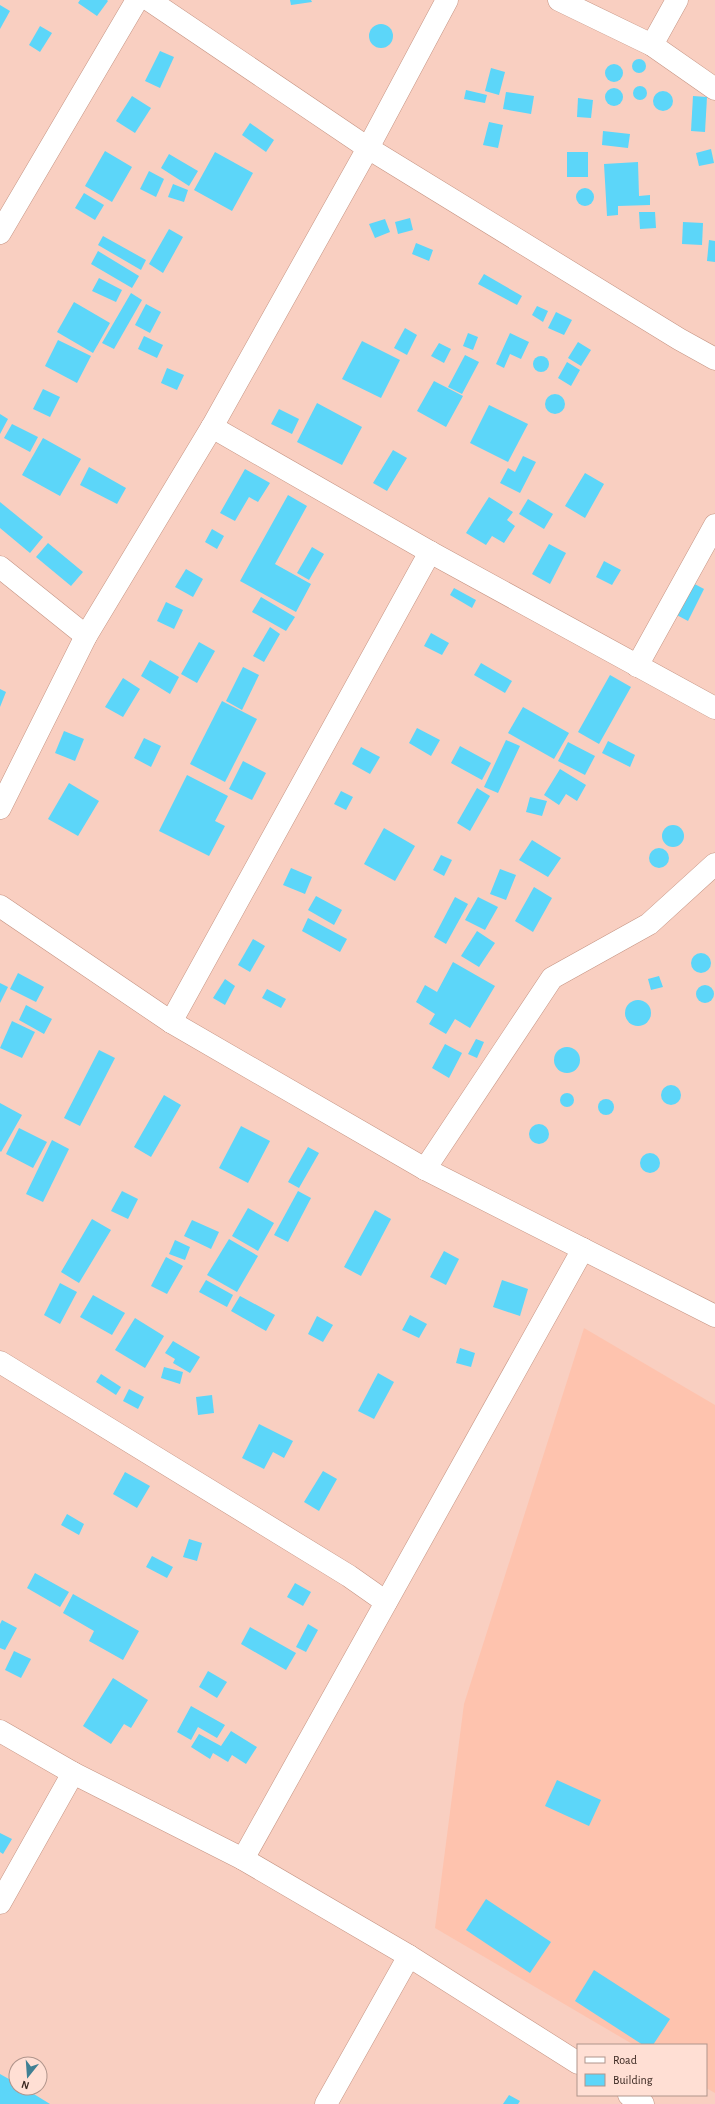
<svg xmlns="http://www.w3.org/2000/svg" width="715" height="2104" font-family="'Alegreya Sans',sans-serif">
<rect width="100%" height="100%" fill="#f9cfc1"/>
<!-- built -->
<polygon fill="#fec3ae" points="584,1328 715,1405 715,2093 706,2088 706,2045 634,2045 435,1928 464,1704"/>
<!-- building -->
<g fill="#5cd6f9">
<polygon points="80,0 107,0 108,1 97,16 78,3"/>
<polygon points="290,0 311,0 312,2 291,5"/>
<polygon points="0,5 10,11 0,29"/>
<circle cx="381" cy="36" r="12"/>
<polygon points="40,26 52,33 40,52 29,45"/>
<polygon points="160,51 174,57 160,88 145,81"/>
<circle cx="639" cy="66" r="7"/>
<circle cx="614" cy="73" r="9"/>
<polygon points="491,68 505,72 499,95 485,91"/>
<circle cx="640" cy="93" r="7"/>
<circle cx="614" cy="97" r="9"/>
<polygon points="466,90 487,95 485,103 464,99"/>
<circle cx="663" cy="101" r="10"/>
<polygon points="506,92 534,96 531,114 503,109"/>
<polygon points="132,96 151,108 135,133 116,121"/>
<polygon points="693,96 707,97 705,132 691,131"/>
<polygon points="578,98 593,100 591,118 577,117"/>
<polygon points="489,122 503,125 498,148 483,145"/>
<polygon points="250,123 274,140 266,152 242,135"/>
<polygon points="603,131 630,134 628,148 602,145"/>
<polygon points="711,149 714,163 699,166 696,153"/>
<polygon points="105,151 132,167 112,202 85,186"/>
<polygon points="215,152 253,173 232,211 194,190"/>
<rect x="567" y="152" width="21" height="25"/>
<polygon points="169,154 198,171 189,186 161,168"/>
<polygon points="638,162 639,196 650,195 650,205 618,206 618,215 607,216 604,164"/>
<polygon points="149,171 164,179 156,197 140,189"/>
<polygon points="173,184 188,190 184,202 168,197"/>
<circle cx="585" cy="197" r="9"/>
<polygon points="84,193 104,205 95,220 75,208"/>
<polygon points="639,212 655,212 656,228 640,229"/>
<polygon points="410,218 413,230 398,234 395,222"/>
<polygon points="385,219 390,232 375,238 369,224"/>
<polygon points="683,222 703,223 702,245 682,244"/>
<polygon points="169,229 183,237 163,273 149,264"/>
<polygon points="103,236 146,260 141,270 98,245"/>
<polygon points="709,240 715,241 715,262 707,261"/>
<polygon points="416,243 433,250 429,261 412,254"/>
<polygon points="98,251 139,276 132,288 91,264"/>
<polygon points="484,274 522,296 517,305 478,284"/>
<polygon points="99,278 122,290 116,302 92,291"/>
<polygon points="131,293 142,300 114,349 102,343"/>
<polygon points="74,302 110,323 93,353 57,332"/>
<polygon points="146,304 161,312 150,333 135,325"/>
<polygon points="537,306 548,311 543,322 532,315"/>
<polygon points="556,312 572,320 564,335 548,328"/>
<polygon points="405,328 417,335 407,355 394,348"/>
<polygon points="468,333 478,337 473,350 463,346"/>
<polygon points="510,333 529,342 521,359 510,354 504,368 496,364"/>
<polygon points="144,336 163,345 157,358 138,349"/>
<polygon points="58,340 91,356 77,383 45,366"/>
<polygon points="362,341 400,360 381,398 342,379"/>
<polygon points="578,342 591,350 581,366 568,358"/>
<polygon points="439,343 451,349 444,363 431,356"/>
<polygon points="465,355 479,362 462,394 448,387"/>
<circle cx="541" cy="364" r="8"/>
<polygon points="567,362 580,370 571,386 558,378"/>
<polygon points="167,368 184,375 177,390 161,383"/>
<polygon points="434,381 463,396 446,427 417,411"/>
<polygon points="43,389 60,397 50,417 33,409"/>
<circle cx="555" cy="404" r="10"/>
<polygon points="317,403 362,427 342,465 297,442"/>
<polygon points="489,405 528,424 508,462 470,443"/>
<polygon points="279,409 299,419 292,434 271,424"/>
<polygon points="0,414 8,419 0,434"/>
<polygon points="12,424 38,437 30,452 4,438"/>
<polygon points="43,438 81,459 60,496 22,475"/>
<polygon points="393,450 407,458 387,491 373,483"/>
<polygon points="523,456 536,462 520,493 500,483 508,468 515,472"/>
<polygon points="89,467 126,488 117,504 80,485"/>
<polygon points="245,469 270,483 258,502 249,497 235,521 220,513"/>
<polygon points="585,473 604,484 585,518 565,506"/>
<polygon points="288,495 307,506 275,564 311,584 296,612 240,581"/>
<polygon points="489,497 513,512 507,520 515,526 504,543 492,536 486,545 466,533"/>
<polygon points="528,499 553,514 544,529 519,514"/>
<polygon points="0,502 43,537 30,553 0,528"/>
<polygon points="212,529 224,536 217,549 205,542"/>
<polygon points="48,543 83,572 71,586 36,557"/>
<polygon points="549,544 566,553 550,584 532,574"/>
<polygon points="312,547 324,554 309,580 297,573"/>
<polygon points="604,561 621,570 612,585 596,577"/>
<polygon points="186,569 203,579 193,597 175,587"/>
<polygon points="689,581 704,589 688,621 673,613"/>
<polygon points="454,588 476,600 472,608 450,595"/>
<polygon points="261,597 295,617 286,631 252,612"/>
<polygon points="166,602 183,610 174,629 157,621"/>
<polygon points="270,627 280,634 264,662 253,656"/>
<polygon points="431,633 449,643 442,655 424,646"/>
<polygon points="199,642 215,651 197,683 181,674"/>
<polygon points="150,660 179,677 170,694 141,676"/>
<polygon points="481,663 512,681 505,693 474,675"/>
<polygon points="243,667 259,675 242,710 226,701"/>
<polygon points="610,675 631,687 599,744 578,732"/>
<polygon points="123,678 140,689 123,717 105,707"/>
<polygon points="0,689 6,692 0,707"/>
<polygon points="222,701 257,719 225,782 190,764"/>
<polygon points="523,707 569,733 554,759 508,733"/>
<polygon points="417,728 440,740 431,756 409,743"/>
<polygon points="64,731 84,739 75,761 55,753"/>
<polygon points="144,738 161,746 151,767 134,758"/>
<polygon points="506,740 520,746 498,793 484,787"/>
<polygon points="608,741 635,755 630,767 602,753"/>
<polygon points="568,742 595,756 585,775 558,761"/>
<polygon points="460,746 491,763 482,780 451,763"/>
<polygon points="361,747 380,757 370,774 352,764"/>
<polygon points="243,761 266,773 252,800 229,789"/>
<polygon points="560,769 586,785 577,801 566,794 559,805 544,795"/>
<polygon points="187,775 228,796 215,821 225,826 209,856 159,831"/>
<polygon points="69,783 99,801 78,836 48,819"/>
<polygon points="477,788 490,796 470,831 457,823"/>
<polygon points="341,791 353,797 346,810 334,804"/>
<polygon points="530,797 547,801 542,816 526,812"/>
<circle cx="673" cy="836" r="11"/>
<polygon points="384,828 415,846 395,881 364,864"/>
<polygon points="532,840 561,858 548,877 519,860"/>
<circle cx="659" cy="858" r="10"/>
<polygon points="441,855 452,860 444,876 433,870"/>
<polygon points="291,868 312,877 305,894 283,885"/>
<polygon points="500,869 516,875 506,900 490,894"/>
<polygon points="534,887 552,898 533,932 515,921"/>
<polygon points="316,896 342,910 334,925 308,910"/>
<polygon points="455,897 468,904 446,944 434,937"/>
<polygon points="478,897 498,907 485,930 465,920"/>
<polygon points="308,918 347,939 340,952 302,931"/>
<polygon points="477,931 495,943 479,967 461,956"/>
<polygon points="253,939 265,946 250,972 238,965"/>
<circle cx="701" cy="963" r="10"/>
<polygon points="453,962 495,986 470,1028 455,1019 446,1034 429,1024 435,1014 416,1002 425,985 437,992"/>
<polygon points="18,973 44,987 36,1002 10,989"/>
<polygon points="659,976 663,987 651,990 648,979"/>
<polygon points="225,979 235,986 225,1005 213,998"/>
<polygon points="0,983 8,987 0,1003"/>
<circle cx="705" cy="994" r="9"/>
<polygon points="267,989 286,999 281,1008 262,998"/>
<circle cx="638" cy="1013" r="13"/>
<polygon points="26,1005 52,1019 44,1034 19,1020"/>
<polygon points="12,1021 35,1032 22,1058 0,1048"/>
<polygon points="476,1039 484,1042 477,1058 468,1054"/>
<polygon points="445,1044 462,1053 449,1078 432,1068"/>
<circle cx="567" cy="1060" r="13"/>
<polygon points="99,1050 115,1058 80,1126 64,1118"/>
<circle cx="671" cy="1095" r="10"/>
<circle cx="567" cy="1100" r="7"/>
<polygon points="164,1095 181,1105 151,1157 134,1147"/>
<circle cx="606" cy="1107" r="8"/>
<polygon points="0,1103 22,1115 1,1152 0,1151"/>
<circle cx="539" cy="1134" r="10"/>
<polygon points="241,1126 270,1141 248,1183 219,1168"/>
<polygon points="19,1128 47,1142 33,1168 6,1154"/>
<polygon points="52,1140 69,1149 43,1202 26,1194"/>
<polygon points="308,1147 319,1153 299,1188 288,1182"/>
<circle cx="650" cy="1163" r="10"/>
<polygon points="122,1191 138,1199 128,1219 111,1211"/>
<polygon points="298,1191 311,1198 288,1242 274,1235"/>
<polygon points="248,1208 274,1223 258,1251 232,1236"/>
<polygon points="375,1210 391,1219 361,1276 344,1267"/>
<polygon points="92,1219 111,1230 79,1283 61,1272"/>
<polygon points="192,1220 219,1232 211,1249 184,1236"/>
<polygon points="229,1239 258,1256 237,1292 207,1275"/>
<polygon points="175,1240 190,1247 185,1260 169,1254"/>
<polygon points="444,1251 459,1259 446,1285 430,1277"/>
<polygon points="166,1257 183,1266 167,1294 151,1286"/>
<polygon points="206,1280 233,1295 227,1307 199,1292"/>
<polygon points="502,1280 528,1289 520,1316 493,1307"/>
<polygon points="60,1283 77,1292 60,1324 44,1315"/>
<polygon points="93,1295 125,1313 112,1335 80,1317"/>
<polygon points="240,1296 275,1315 266,1331 231,1311"/>
<polygon points="410,1315 427,1324 419,1338 402,1330"/>
<polygon points="317,1316 333,1325 323,1342 308,1334"/>
<polygon points="135,1318 164,1336 145,1368 115,1350"/>
<polygon points="173,1341 200,1357 190,1373 173,1363 175,1359 165,1353"/>
<polygon points="460,1348 475,1353 471,1367 456,1363"/>
<polygon points="164,1367 183,1372 180,1384 161,1378"/>
<polygon points="378,1373 394,1382 374,1419 358,1411"/>
<polygon points="101,1374 121,1387 116,1395 96,1382"/>
<polygon points="129,1389 144,1397 138,1409 123,1401"/>
<polygon points="212,1395 214,1413 198,1415 196,1397"/>
<polygon points="259,1424 293,1441 284,1458 273,1452 264,1469 242,1458"/>
<polygon points="323,1471 337,1479 319,1511 304,1502"/>
<polygon points="125,1472 150,1486 137,1508 113,1494"/>
<polygon points="67,1514 84,1524 79,1535 61,1525"/>
<polygon points="189,1539 202,1543 197,1561 183,1557"/>
<polygon points="152,1556 173,1567 167,1578 146,1567"/>
<polygon points="35,1573 69,1592 60,1607 27,1588"/>
<polygon points="295,1583 311,1592 303,1606 287,1597"/>
<polygon points="73,1594 139,1631 123,1660 89,1641 94,1631 63,1613"/>
<polygon points="2,1620 17,1628 5,1650 0,1648 0,1624"/>
<polygon points="308,1624 318,1630 306,1652 296,1647"/>
<polygon points="250,1627 296,1653 286,1670 241,1644"/>
<polygon points="14,1651 31,1659 21,1678 5,1670"/>
<polygon points="208,1671 227,1682 217,1698 199,1687"/>
<polygon points="113,1678 148,1700 131,1728 124,1724 111,1744 83,1726"/>
<polygon points="191,1706 225,1725 217,1738 198,1727 191,1740 177,1732"/>
<polygon points="231,1731 257,1747 246,1764 232,1755 228,1762 213,1753 210,1759 191,1747 199,1734 221,1746"/>
<polygon points="557,1780 601,1800 589,1826 545,1806"/>
<polygon points="0,1833 12,1839 3,1854 0,1852"/>
<polygon points="486,1899 551,1942 530,1973 466,1930"/>
<polygon points="594,1970 670,2019 653,2045 643,2045 575,2001"/>
<polygon points="0,2074 16,2083 16,2088 24,2088 50,2104 0,2104"/>
<polygon points="509,2095 520,2101 518,2104 503,2104"/>
</g>
<g fill="none" stroke-linecap="round" stroke-linejoin="round">
<defs>
<g id="minor">
<polyline points="149,0 368,148 679,339 715,359"/>
<polyline points="559,0 652,45 715,89"/>
<polyline points="652,45 677,0"/>
<polyline points="0,233 137,0"/>
<polyline points="212,427 430,552 715,708"/>
<polyline points="0,567 86,636"/>
<polyline points="637,666 715,525"/>
<polyline points="0,808 86,636 212,427 368,148 447,0"/>
<polyline points="0,906 171,1022 425,1169 715,1316"/>
<polyline points="171,1022 430,552"/>
<polyline points="425,1169 552,978 649,924 715,864"/>
<polyline points="0,1362 349,1576 386,1602"/>
<polyline points="0,1731 73,1773 243,1859 409,1956 578,2063"/>
<polyline points="243,1859 583,1249"/>
<polyline points="0,1903 73,1773"/>
<polyline points="629,2095 643,2104"/>
<polyline points="326,2104 409,1956"/>
</g>
</defs>
<!-- minor casing -->
<use href="#minor" stroke="#c59483" stroke-width="23"/>
<!-- minor -->
<use href="#minor" stroke="#fff" stroke-width="22"/>
</g>
<!-- legend -->
<rect x="577" y="2044" width="130" height="52" fill="#ffdfd4" stroke="#b0958c"/>
<rect x="585" y="2057" width="20" height="6" fill="#ffffff" stroke="#b0958c"/>
<text x="613" y="2064" font-size="12" fill="#3a2720">Road</text>
<rect x="585" y="2074" width="20" height="12" fill="#5cd6f9" stroke="#b0958c"/>
<text x="613" y="2084" font-size="12" fill="#3a2720">Building</text>
<!-- north arrow -->
<g transform="translate(28 2076) rotate(197)"><circle r="19" fill="#ffdfd4" stroke="#b0958c"/>
<path d="M0-3L7 15L0 10L-7 15Z" fill="#408094"/>
<text y="-6" font-size="11" font-weight="bold" text-anchor="middle" fill="#3a2720">N</text>
</g>
</svg>
